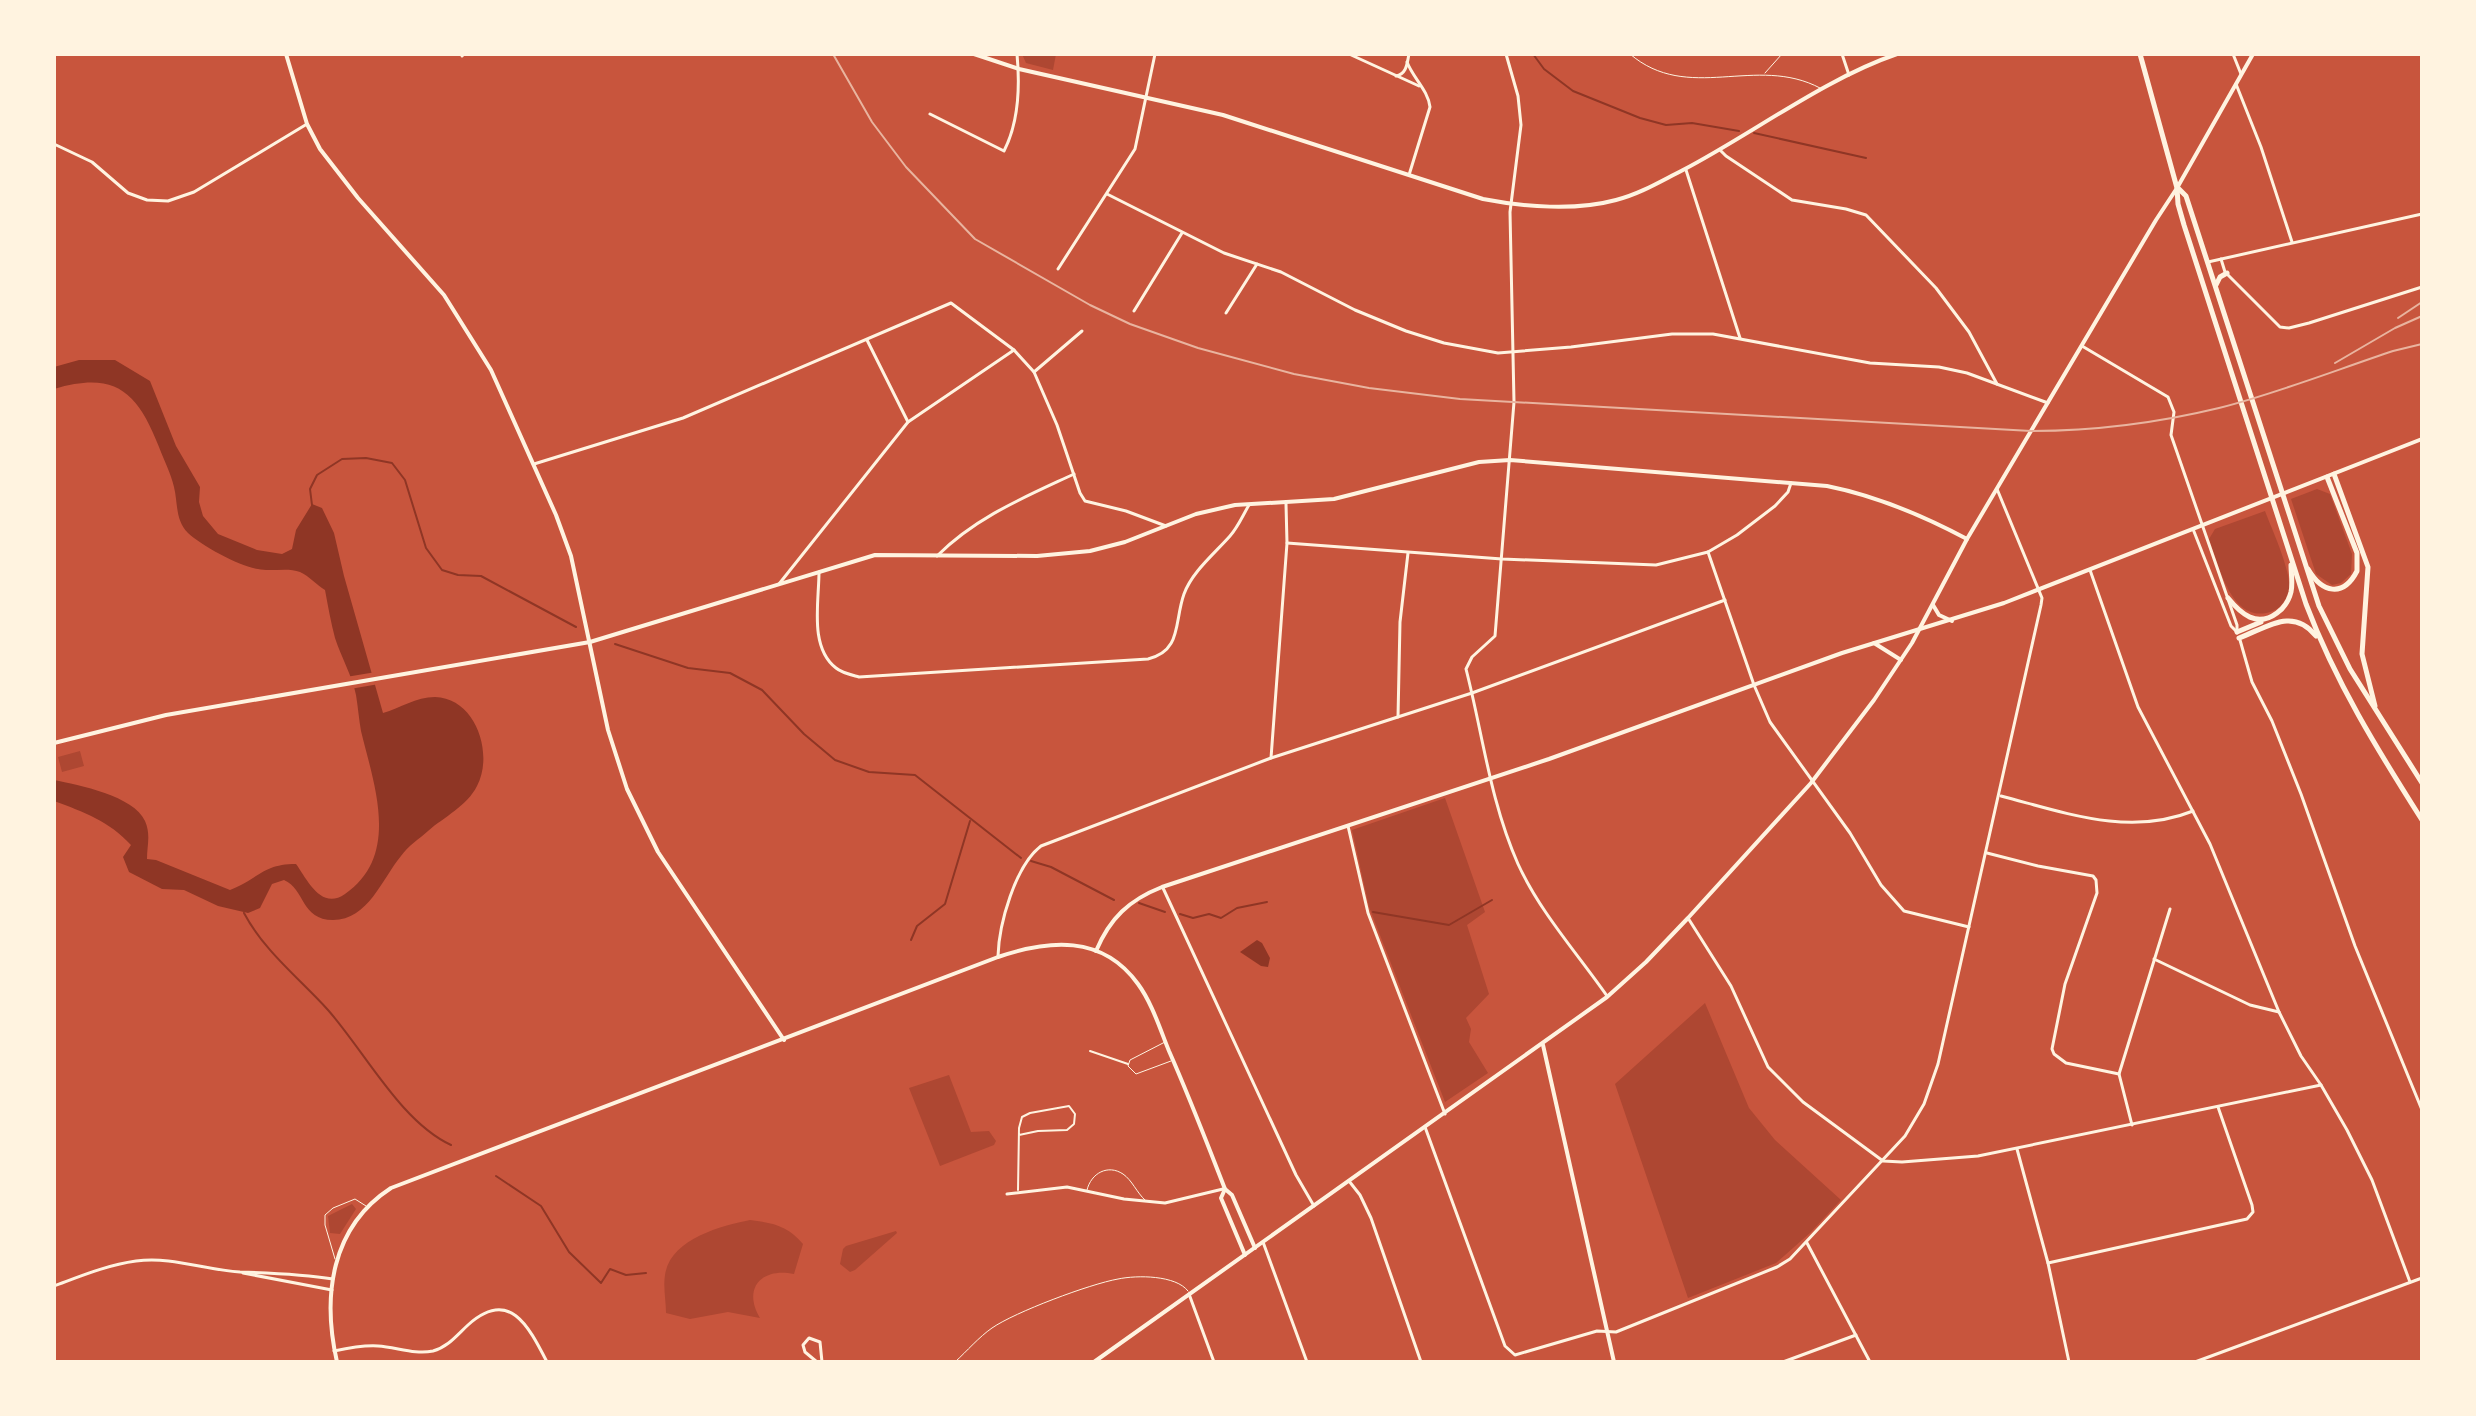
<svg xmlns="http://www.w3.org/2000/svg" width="2476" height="1416" font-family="Arial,sans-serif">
<rect width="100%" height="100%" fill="#c8553d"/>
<!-- green -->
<g fill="#ae4732">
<polygon points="1022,54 1056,54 1053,70 1026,63"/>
<polygon points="2317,489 2330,494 2352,554 2351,574 2341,583 2332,585 2316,574 2291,499"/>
<path d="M2265 511C2272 530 2291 570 2289 589 2287 599 2281 609 2270 612 2231 624 2219 565 2209 539L2215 529Z"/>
<polygon points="80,751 84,766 62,772 58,757"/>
<polygon points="1445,798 1485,912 1467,925 1489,994 1466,1018 1471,1029 1469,1042 1488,1073 1445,1102 1369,907 1352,830"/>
<polygon points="1705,1003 1749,1108 1775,1140 1841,1200 1810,1233 1776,1263 1688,1298 1615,1084"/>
<polygon points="949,1075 971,1132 989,1131 996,1141 994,1145 940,1166 909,1088"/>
<polygon points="352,1204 356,1209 340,1234 330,1233 328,1216"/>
<path d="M750 1220C774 1223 788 1226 803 1244L794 1274C762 1267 742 1288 760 1318L728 1312 690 1319 666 1313C666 1301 663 1287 665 1275 670 1239 721 1226 750 1220Z"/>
<polygon points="896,1231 897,1233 855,1270 850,1272 840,1264 843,1249 846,1246"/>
</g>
<!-- water -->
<g fill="#8f3625">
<path d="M79 360H115L150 381 176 446 200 487 199 502 203 516 218 534 257 550 282 554 292 549 296 530 312 504 322 508 334 533 344 576 383 713C400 708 416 697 435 697 476 698 494 754 477 786 467 806 444 817 428 831 419 839 408 846 401 856 382 879 368 920 333 920 301 920 305 889 284 880L272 884 260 908 248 913 218 906 184 890 162 889 129 872 123 857 131 845C109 821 84 812 54 801V780C79 785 134 796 145 821 151 835 147 845 147 859L156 860 230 890C259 879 262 864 296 864 307 879 321 911 345 894 401 855 374 785 361 731 359 720 358 707 356 695 352 675 341 657 335 638 331 623 328 606 325 590 317 585 309 576 300 572 288 567 271 572 258 569 239 566 202 546 188 533 175 520 178 503 174 487 171 474 164 460 159 447 137 391 115 371 54 389V367Z"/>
<polygon points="1257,940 1262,943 1270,958 1268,967 1261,966 1240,952"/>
</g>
<!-- pier -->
<polygon fill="#c8553d" points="376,672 379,684 350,689 346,677"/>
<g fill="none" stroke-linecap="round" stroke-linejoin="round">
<!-- stream -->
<g stroke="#8f3625" stroke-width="2">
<polyline points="1533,54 1544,69 1573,91 1640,118 1666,125 1692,123 1739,131"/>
<polyline points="1754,133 1866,158"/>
<polyline points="312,505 310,489 317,475 342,459 366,458 392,463 405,480 426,548 442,570 458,575 481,576 576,627"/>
<polyline points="615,644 688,668 730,673 762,690 804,734 835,760 869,772 915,775 1021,858"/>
<polyline points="1031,861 1051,867 1114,900"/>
<polyline points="1139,903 1165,912"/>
<polyline points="1373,912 1449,925 1492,900"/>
<path d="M244 913C264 951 300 979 328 1010 365 1052 401 1122 451 1145"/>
<polyline points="1180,914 1193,918 1209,914 1221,918 1237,908 1267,902"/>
<polyline points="911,940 917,926 945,904 970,821"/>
<polyline points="496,1176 541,1206 569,1252 601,1283 610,1269 626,1275 646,1273"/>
</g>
<!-- service -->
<g stroke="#fff3e0" stroke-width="1">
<path d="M1630 54C1688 104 1756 54 1820 88"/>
<polyline points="1765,73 1782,54"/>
<polyline points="1165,1042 1130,1060 1128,1066 1136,1074 1171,1061"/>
<path d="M1087 1190C1091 1173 1108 1164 1123 1174 1132 1180 1137 1193 1145 1200"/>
<polyline points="335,1259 325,1225 325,1215 333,1208 355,1199 366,1206"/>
<path d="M955 1362C967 1351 979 1337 992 1328 1015 1312 1090 1284 1118 1279 1137 1275 1176 1275 1188 1291"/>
</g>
<!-- pedestrian -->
<g stroke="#fff3e0" stroke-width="2">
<polyline points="1090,1051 1128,1064"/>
<polyline points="1018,1190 1019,1128 1022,1117 1030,1113 1069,1106 1075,1114 1074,1124 1067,1130 1038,1131 1019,1135"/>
</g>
<!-- minor -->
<g stroke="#fff3e0" stroke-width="3">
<polyline points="1349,54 1419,86"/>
<path d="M1506 54 1518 96 1521 125 1510 212 1514 402 1495 636 1472 657 1466 669C1483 735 1490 801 1518 864 1540 912 1577 953 1607 996"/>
<polyline points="1842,54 1849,75"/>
<polyline points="2233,54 2241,74"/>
<polyline points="462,56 464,54"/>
<path d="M1407 62C1413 78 1428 90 1430 107L1409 175"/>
<path d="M1396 76C1407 74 1407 63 1409 54"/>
<polyline points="2236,84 2261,147 2292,242"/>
<path d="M930 114 1004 151C1019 122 1020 86 1017 54"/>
<polyline points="54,144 92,162 128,193 147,200 168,201 194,192 307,124"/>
<polyline points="1720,150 1726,156 1792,200 1846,209 1866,215 1936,288 1969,332 1997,384"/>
<polyline points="1686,170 1740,338"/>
<polyline points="1107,194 1224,253 1281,272 1355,310 1406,331 1444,343 1498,353 1571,347 1672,334 1713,334 1870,363 1939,367 1967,373 2048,403"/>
<polyline points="2221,259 2225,272 2280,327 2289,328 2309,323 2422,287"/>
<polyline points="2208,262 2422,214"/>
<polyline points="1058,269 1135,149 1155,54"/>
<polyline points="1134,311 1182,233"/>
<polyline points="1226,313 1257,264"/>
<polyline points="867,340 908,422"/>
<polyline points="2082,346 2168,397 2174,412 2171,435 2237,625 2237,633"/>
<polyline points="1034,372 1082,331"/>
<polyline points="534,464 683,418 951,303 1014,350 1034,372 1057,425 1080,493 1085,501 1126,511 1166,526"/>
<polyline points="2193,529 2231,626 2237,632"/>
<polyline points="1287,543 1502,559 1656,565 1708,552 1737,535 1775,506 1788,492 1791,483"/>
<polyline points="1708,552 1754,685 1770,722 1850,833 1881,885 1904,911 1969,927"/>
<path d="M937 556C976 517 1025 497 1074 474"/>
<polyline points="2090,570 2138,707 2210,844 2279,1012 2301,1056 2321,1085 2347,1130 2372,1180 2410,1282"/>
<path d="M819 572C819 602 809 647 836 668 842 673 852 675 859 677L1148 659C1182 651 1174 622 1184 594 1192 572 1214 554 1230 536 1238 527 1243 515 1249 505"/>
<polyline points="779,584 908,422 1014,350"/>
<polyline points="2240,640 2252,682 2272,721 2301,794 2355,946 2422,1110"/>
<polyline points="1398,717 1400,622 1408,553"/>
<polyline points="1271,758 1287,543 1286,504"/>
<path d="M2001 796C2063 812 2129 837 2193 811"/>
<polyline points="1348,826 1368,913 1445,1114"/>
<polyline points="1987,853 2038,866 2093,876 2096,880 2097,893 2065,984 2052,1049 2054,1054 2066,1063 2119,1074"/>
<polyline points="1163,888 1296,1175 1314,1206"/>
<polyline points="1688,918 1731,986 1768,1067 1803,1102 1883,1161 1902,1162 1978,1156 2321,1085"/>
<path d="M998 956C999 924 1015 866 1041 846L1271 758 1472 693 1725 600"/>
<polyline points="2154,959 2250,1005 2279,1012"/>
<polyline points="2132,1125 2119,1074 2170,909"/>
<polyline points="1425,1127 1505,1346 1515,1355 1597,1331 1616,1332 1777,1267 1790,1259 1905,1136 1924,1104 1938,1064 2041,605 2042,598 1997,489"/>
<polyline points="2017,1149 2048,1263 2069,1362"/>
<polyline points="1349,1181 1360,1195 1371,1218 1421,1362"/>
<polyline points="1007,1194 1067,1187 1124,1199 1165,1203 1223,1189"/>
<polyline points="1263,1242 1307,1362"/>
<polyline points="1807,1243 1870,1362"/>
<polyline points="2048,1263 2247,1219 2253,1212 2252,1205 2218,1107"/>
<polyline points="243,1273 332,1290"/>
<path d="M54 1286C81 1276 107 1265 136 1261 171 1256 206 1270 240 1272 272 1273 302 1274 333 1279"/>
<polyline points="1189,1294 1214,1362"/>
<path d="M334 1351C348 1348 363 1345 378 1346 396 1347 415 1355 433 1351 448 1347 457 1335 468 1325 509 1288 528 1325 547 1362"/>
<polyline points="817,1362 805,1352 803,1345 809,1338 820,1342 822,1362"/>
<polyline points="1783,1362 1856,1335"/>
<polyline points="2195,1362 2422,1278"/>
</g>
<!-- tertiary -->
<g stroke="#fff3e0" stroke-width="4">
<polyline points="286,54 307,124 320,149 358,198 444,295 491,370 556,515 571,556 608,730 627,789 658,852 784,1040"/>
<path d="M54 743 166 715 590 642 875 555 1037 556 1090 551 1125 542 1196 514 1235 505 1334 499 1479 462 1510 460 1827 486C1877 496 1922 515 1967 539"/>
<path d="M1096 951C1110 918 1129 900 1162 887L1549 759 1842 653 2004 603 2422 439"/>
<polyline points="1543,1045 1614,1362"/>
<polyline points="1225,1189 1221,1198 1245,1255"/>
<path d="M337 1362C322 1296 331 1227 391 1188L998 957C1048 940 1102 934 1138 984 1152 1003 1160 1029 1169 1051 1189 1096 1207 1143 1225 1189L1232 1195 1255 1248"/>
</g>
<!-- secondary -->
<g stroke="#fff3e0" stroke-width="4">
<path d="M974 54 1019 69 1223 115 1483 199C1524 207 1576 211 1616 200 1640 194 1661 181 1683 170 1752 134 1824 79 1897 54"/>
<polyline points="1933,605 1939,615 1952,621"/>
<polyline points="1874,643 1901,660"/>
<polyline points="1094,1362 1607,997 1646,962 1688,918 1811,783 1874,700 1912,643 1967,539 2156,220 2177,188 2253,54"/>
</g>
<!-- primary -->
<g stroke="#fff3e0" stroke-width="5">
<path d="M2140 54 2177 188 2178 204 2184 225 2306 604C2336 683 2377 749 2422 820"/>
<polyline points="2178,188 2186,196 2319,606 2350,669 2422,783"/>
<polyline points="2216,285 2220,277 2227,273"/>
<polyline points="2334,474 2368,567 2362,654 2375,706"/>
<path d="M2308 569C2322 593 2343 598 2357 571V553L2327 477"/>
<path d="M2228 598C2241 614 2257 628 2277 613 2284 608 2289 600 2291 592 2293 583 2291 574 2291 565"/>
<polyline points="2237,632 2261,622"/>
<path d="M2239 638C2268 627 2293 607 2316 636"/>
</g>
<!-- rail -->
<g stroke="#e9b49f" stroke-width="2">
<path d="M833 54 872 122 906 167 975 239 1090 305 1130 324 1198 348 1294 374 1369 388 1460 399 2031 431C2095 431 2157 423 2219 408 2278 393 2336 370 2393 351L2422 344"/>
<polyline points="2398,318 2422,302"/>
<polyline points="2335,363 2395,328 2422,316"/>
</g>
</g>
<!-- border -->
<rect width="2476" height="1416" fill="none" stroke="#fff3e0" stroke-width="112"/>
</svg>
